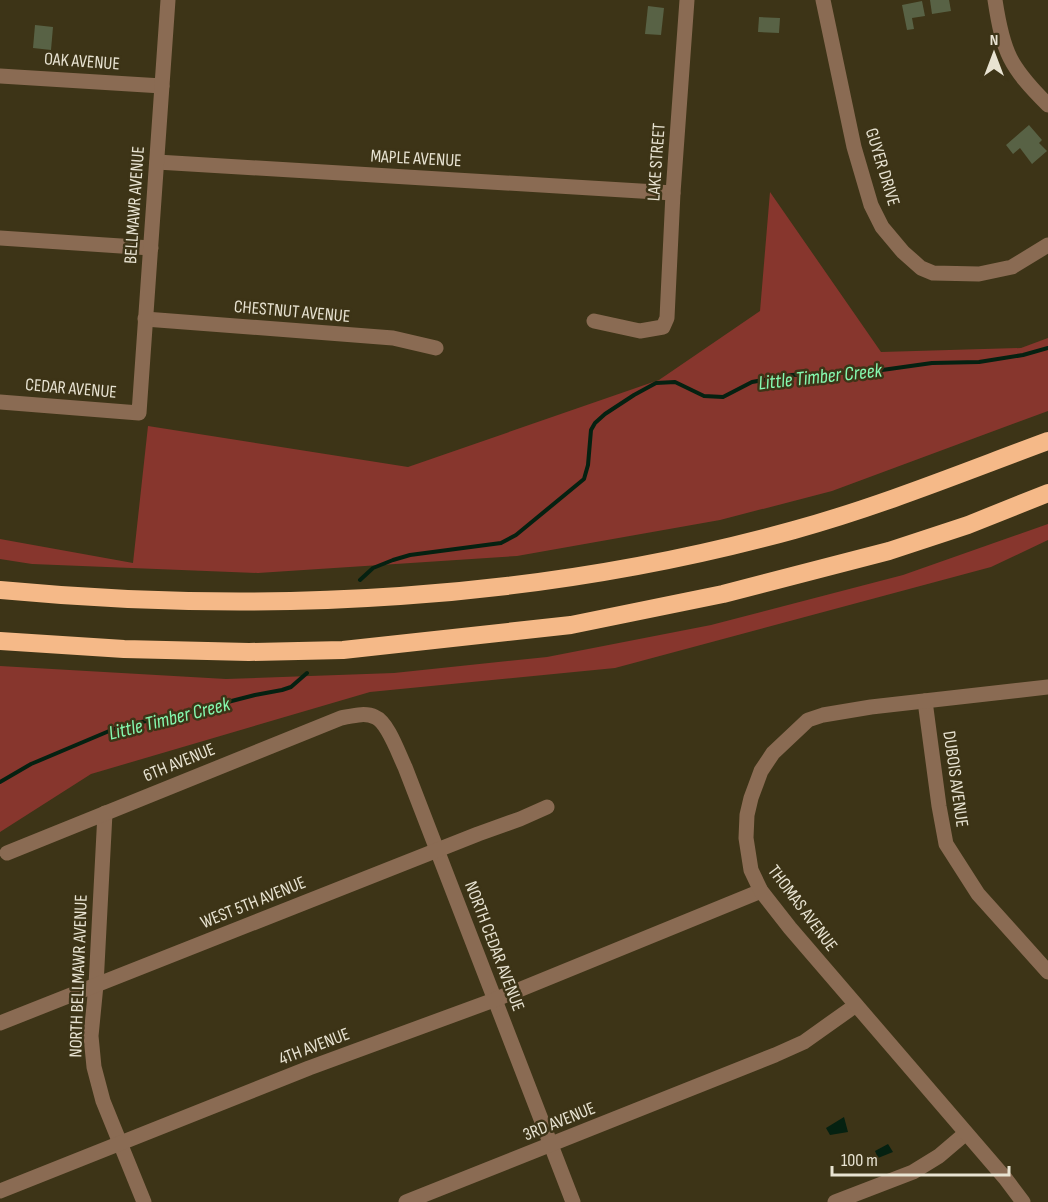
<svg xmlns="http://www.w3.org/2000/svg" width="1048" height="1202" font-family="'Sofia Sans Condensed',sans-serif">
<rect width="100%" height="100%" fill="#3d3417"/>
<!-- green -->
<g fill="#87362d">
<polygon points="770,192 881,352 1021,348 1048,338 1048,411 832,491 720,520 517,556 258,573 32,564 0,559 0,539 133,563 148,426 408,467 659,380 760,311"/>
<polygon points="1048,524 1048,540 991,567 615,668 370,692 91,774 0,832 0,666 226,679 394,673 547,657 711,625 903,575"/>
</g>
<!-- water -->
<g fill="#052111">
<polygon points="844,1117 848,1132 830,1135 826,1128"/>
<polygon points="888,1144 893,1152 878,1158 875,1151"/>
</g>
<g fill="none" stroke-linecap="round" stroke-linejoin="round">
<!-- stream -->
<g stroke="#052111" stroke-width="4">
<polyline points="360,580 373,568 393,560 410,555 501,543 516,535 584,479 588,465 591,430 595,423 605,414 634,395 656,383 675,382 704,396 723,397 752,382 792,375 875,371 932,363 979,362 1023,355 1048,348"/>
<polyline points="0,782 31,764 121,726 177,715 255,695 282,690 291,687 307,673"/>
</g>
</g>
<!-- building -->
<g fill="#586245">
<polygon points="930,0 949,0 951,11 932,14"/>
<polygon points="922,1 925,16 912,18 914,29 907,30 902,5"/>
<polygon points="648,6 664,8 661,35 645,34"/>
<polygon points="759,17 780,18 779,33 758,32"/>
<polygon points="35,25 53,27 51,50 33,48"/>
<polygon points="1029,125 1042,140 1039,143 1047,151 1032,164 1020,148 1013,154 1006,145"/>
</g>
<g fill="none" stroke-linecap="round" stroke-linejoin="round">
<!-- minor -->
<g stroke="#8a6b53" stroke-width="15">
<polyline points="823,0 854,147 871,205 882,227 903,252 921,268 933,273 979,274 1012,267 1048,245"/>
<path d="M995 0C1003 53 1010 67 1048 105"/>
<polyline points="0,76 162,86"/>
<polyline points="157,162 673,193"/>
<polyline points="0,238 151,248"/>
<polyline points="145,319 393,338 436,348"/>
<polyline points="594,321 640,331 663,327 667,318 673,193 687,0"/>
<polyline points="0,402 139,413 168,0"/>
<polyline points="925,701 939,806 946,844 978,894 1048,972"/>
<polyline points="105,813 96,985 91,1036 94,1067 103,1101 144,1202"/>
<path d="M7 853 341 718C352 716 365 712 375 717 388 722 399 755 405 767L573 1202"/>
<polyline points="0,1023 478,834 520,819 547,807"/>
<polyline points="0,1191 309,1068 494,1000 761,891"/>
<polyline points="406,1202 775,1055 804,1042 856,1005"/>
<polyline points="835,1202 913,1172 939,1156 966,1133"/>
<polyline points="1023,1202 1005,1178 790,928 761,891 751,870 746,838 747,815 751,798 761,771 773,753 808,720 823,715 871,707 1048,687"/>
</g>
<!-- highway -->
<g stroke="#f5b988" stroke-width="18">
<path d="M0 590C265 615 537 601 794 530 881 506 964 472 1048 441"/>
<polyline points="0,641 124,649 249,652 343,650 571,625 723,594 889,551 968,525 1048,493"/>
</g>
</g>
<g text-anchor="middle" stroke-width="5" stroke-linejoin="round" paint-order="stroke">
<!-- street labels -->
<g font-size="18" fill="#e8e3d2" stroke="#3d3417">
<text transform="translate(82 61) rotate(4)" y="6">OAK AVENUE</text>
<text transform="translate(416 158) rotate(3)" y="6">MAPLE AVENUE</text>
<text transform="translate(656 162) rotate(-86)" y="6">LAKE STREET</text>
<text transform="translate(883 167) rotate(73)" y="6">GUYER DRIVE</text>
<text transform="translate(134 205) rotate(-86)" y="6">BELLMAWR AVENUE</text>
<text transform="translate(292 311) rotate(5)" y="6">CHESTNUT AVENUE</text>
<text transform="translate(71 388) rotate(5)" y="6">CEDAR AVENUE</text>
<text transform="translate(179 762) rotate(-22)" y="6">6TH AVENUE</text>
<text transform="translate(956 779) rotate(82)" y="6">DUBOIS AVENUE</text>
<text transform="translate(253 902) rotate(-22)" y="6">WEST 5TH AVENUE</text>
<text transform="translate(803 908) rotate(53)" y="6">THOMAS AVENUE</text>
<text transform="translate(495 946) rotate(69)" y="6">NORTH CEDAR AVENUE</text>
<text transform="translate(78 976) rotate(-88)" y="6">NORTH BELLMAWR AVENUE</text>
<text transform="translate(314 1046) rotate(-21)" y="6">4TH AVENUE</text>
<text transform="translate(559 1121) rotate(-22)" y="6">3RD AVENUE</text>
</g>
<!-- water labels -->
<g font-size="20" font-style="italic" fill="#85f9af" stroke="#3d3417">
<text transform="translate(820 376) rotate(-6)" y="7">Little Timber Creek</text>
<text transform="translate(169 718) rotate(-14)" y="7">Little Timber Creek</text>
</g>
</g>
<!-- north arrow -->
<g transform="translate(994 54)" stroke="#3d3417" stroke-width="4.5" paint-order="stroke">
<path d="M0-4.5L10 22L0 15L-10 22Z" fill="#e8e3d2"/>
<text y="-9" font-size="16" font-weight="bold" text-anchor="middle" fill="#e8e3d2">N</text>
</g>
<!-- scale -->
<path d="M832 1166v9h177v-9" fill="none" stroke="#e8e3d2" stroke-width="3"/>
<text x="841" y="1166" font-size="18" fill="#e8e3d2" stroke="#3d3417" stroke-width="4.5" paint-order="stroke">100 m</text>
</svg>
